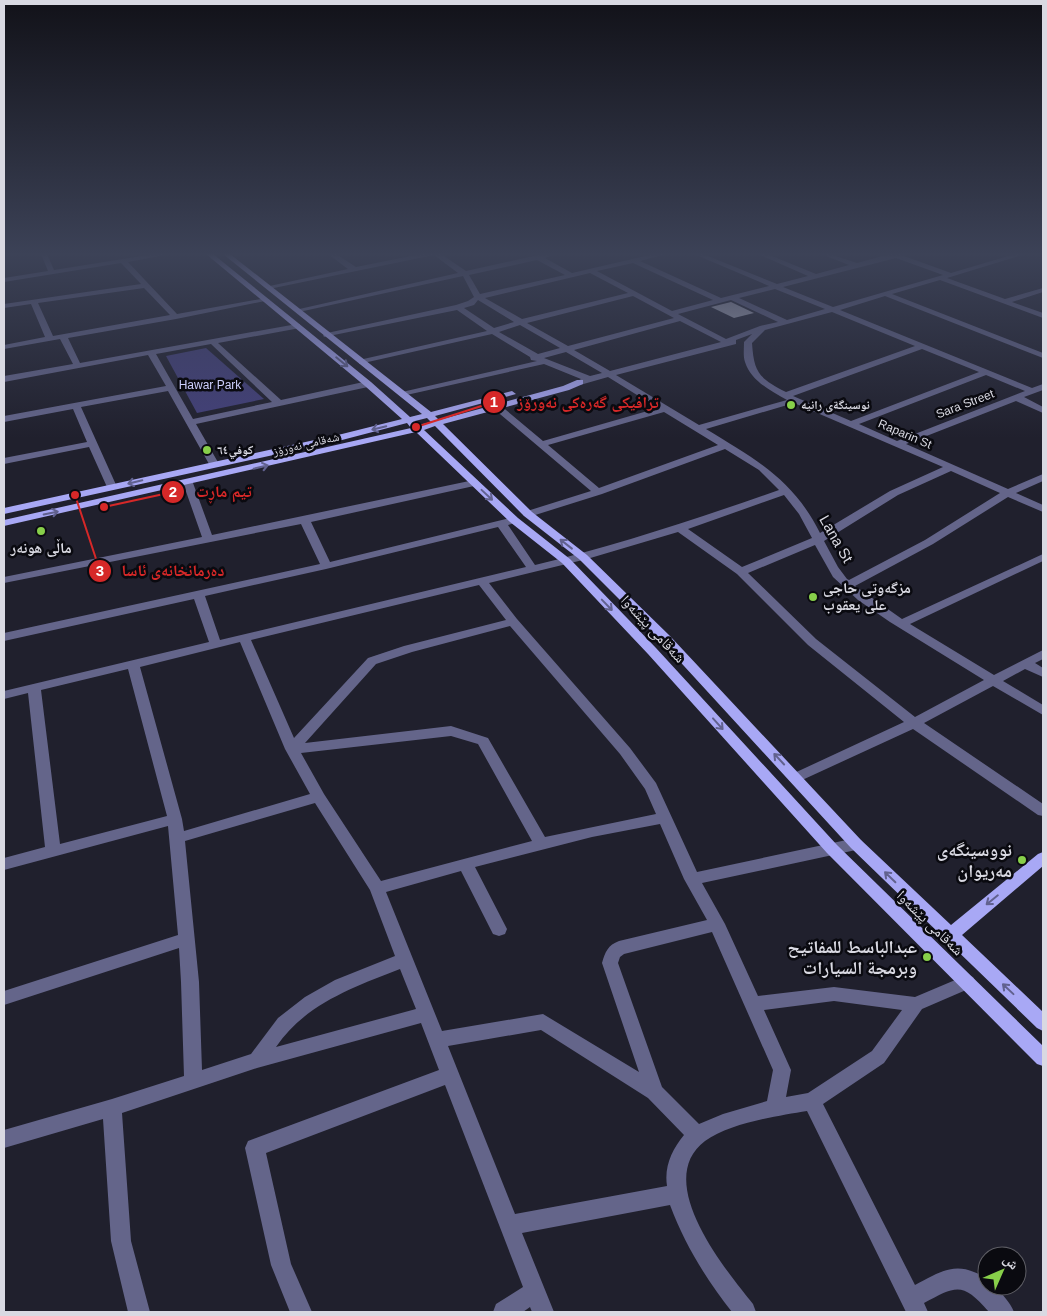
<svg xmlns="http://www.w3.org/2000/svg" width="1047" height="1316" font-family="Arial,'Noto Naskh Arabic',sans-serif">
<rect width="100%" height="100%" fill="#20202d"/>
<!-- green -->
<polygon fill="#43407a" points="206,348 264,399 197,413 166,356"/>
<!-- building -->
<polygon fill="#b5b6c7" points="731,302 754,313 734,318 711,307"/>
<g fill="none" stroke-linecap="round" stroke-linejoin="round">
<!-- minor -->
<g fill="#64658a" fill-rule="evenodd">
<path d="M41 254H47L54 270 154 254H170L128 262 177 314 266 298 270 300 176 319 68 338 80 363 297 324H300V328L218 343 281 400 368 381 372 384 368 387 196 424 219 464 214 467 209 464 168 391 81 407 117 487 112 490 107 487 89 447 4 464V458L87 442 73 409 4 422V416L166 386 148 355 4 382V376L73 364 60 339 4 349V345L45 337 31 304 4 308V304L141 284 121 263 4 282V278L48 271ZM144 288 170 315 53 336 38 303ZM211 344 272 402 193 419 156 354Z"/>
<path d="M328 254H336L356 267 421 254H441L466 271 538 255 556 254 545 258 572 273 654 254H666L640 261 721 298 769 286 694 254H703L777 284 808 276 758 254H767L816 274 849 265 821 254H830L857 263 890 254H905L904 256 951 273 1015 254H1025L947 278 1005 299 1043 288V292L1012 302 1043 313V318L940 280 892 294 1043 353V358L885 296 840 310 1032 388 1043 384V390L1024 397 1043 407V413L1016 401 906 444 1008 489 1043 474V481L1016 493 1043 505V512L1008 497 933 544 855 586 902 619 1043 554V561L910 624 994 675 1043 650V659L1035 663 1043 668V677L1025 669 1003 681 1043 705V715L993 686 924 723 1043 804V816L1038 815 913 729 800 781H790L788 778 790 775 904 722 808 645 737 574 678 532 587 559 489 583 517 619 630 748 656 783 697 872 856 838 861 840 864 844 861 848 856 850 702 883 725 924 758 996 834 987 915 997 967 975 973 977 976 982 973 987 922 1009 884 1063 823 1104 915 1285C943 1270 958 1260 987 1279V1286H994C1002 1294 1010 1302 1014 1312H989C963 1282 957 1285 924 1303L928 1312H906L807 1111C777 1116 730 1123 705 1141 652 1181 725 1269 753 1304L756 1312H732C706 1279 685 1245 670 1205L522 1233 554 1312H532L530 1307 523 1312H493L496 1304 523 1287 445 1085 266 1153 291 1264 312 1312H290L271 1265 245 1148 248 1141 439 1070 421 1023 257 1068 122 1113 131 1241 150 1312H128L111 1241 103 1119 4 1148V1130L112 1099 184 1076 181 982 179 948 4 1005V991L178 935 168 826 4 870V858L45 847 28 693 4 699V691L209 642 194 599 4 641V633L320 564 301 524 4 583V577L202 537 183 483 188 480 193 483 212 535 474 480 479 483 474 486 311 522 330 562 514 517 519 520 518 522 508 525 535 565C618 545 699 518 779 490L759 470 725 449 602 494 532 516H524L523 514 524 512 591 491 494 409V405H500L543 441 658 408 608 377 580 385 576 382 581 379 544 364 402 396V392L537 361 531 360 530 357 492 334 359 364V360L487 331 457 310 324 337 323 335 327 333 456 305 468 301 474 297 463 276 299 312 295 310 458 273 434 255 269 289 265 287 348 269ZM896 258 943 275 833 307 783 287ZM537 260 565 275 480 294 469 275ZM633 263 713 300 672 311 597 271ZM590 273 628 293 522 319 485 298ZM775 289 825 309 787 320 739 298ZM633 296 674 318 568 346 527 323ZM478 300 514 322 494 328 464 308 474 305ZM731 300 778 322 760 326 726 339 678 314ZM832 312 915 346 786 392C759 378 754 373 752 343L765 330ZM680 321 721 342 610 371 574 350ZM520 325 560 348 538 354 499 332ZM752 334 744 342C744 349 743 356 745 362 751 381 771 391 787 400L699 425 616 375 736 344V340ZM922 349 979 372 851 421 793 396ZM566 352 602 373 590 376 544 358ZM986 375 1025 391 897 441 859 424ZM794 403 943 467 890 491 820 533C793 479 755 459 706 429ZM664 412 718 445 599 488 548 445ZM951 471 1000 493 925 540 849 580 847 579 838 567 824 541 898 495ZM784 495 799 514 812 538 742 567 688 529ZM498 527 526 567 220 640 205 596 326 569ZM815 545 833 577 858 600 890 622 984 680 915 717 816 639 748 573ZM479 585 506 620 404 646 368 658 294 738 251 640ZM510 626 620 754 645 789 656 814 545 837 488 738 451 726 305 743 376 664 412 652ZM240 642 285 749 310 794 184 831 182 819 140 667ZM128 669 167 816 60 844 41 690ZM451 736 478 744 532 841 381 881 324 794 301 753ZM315 803 370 890 395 956 335 980 305 997 278 1018 251 1054 202 1070 199 982 185 841ZM660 824 684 879 707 920 619 941C608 945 605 952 602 963L639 1072 543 1014 442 1031 386 892 461 871 493 934 499 936 505 934 507 929 475 867 592 837ZM712 932 773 1070 767 1101 723 1114 699 1124 662 1087 618 963 620 957 624 954ZM400 969 416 1009 276 1047C305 1004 354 987 400 969ZM834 1001 902 1010 872 1051 808 1093 786 1097 791 1070 764 1010ZM541 1030 648 1098 684 1135C672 1150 664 1166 667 1186L515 1214 448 1046Z"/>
</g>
<!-- major -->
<path fill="#a8a8f5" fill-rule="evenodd" d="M206 254H213L371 382 410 417 422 414 223 254H230L431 412 512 391 516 394 435 416 439 420 563 386 577 380H583V384L569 390 443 424 532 512 587 555 670 636 861 840 951 925 1038 854 1043 852V866L962 935 1043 1012V1031L1037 1028 851 848 662 642 579 559 524 516 435 426 424 430 518 518 570 559 656 648 837 845 1043 1046V1066L1037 1064 827 853 648 654 562 563 510 522 416 432 4 526V520L411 428 407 423 342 440 4 514V508L342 434 402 419 365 386ZM427 418 431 422 419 425 415 421Z"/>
</g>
<!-- one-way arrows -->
<defs><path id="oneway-shaft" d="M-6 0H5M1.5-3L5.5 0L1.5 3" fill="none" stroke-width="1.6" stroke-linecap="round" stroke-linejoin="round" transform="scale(1.25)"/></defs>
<g stroke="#61618e">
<use href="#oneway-shaft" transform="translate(342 362) rotate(39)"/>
<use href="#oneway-shaft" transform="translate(379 428) rotate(166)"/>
<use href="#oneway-shaft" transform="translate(261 467) rotate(-13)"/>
<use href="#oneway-shaft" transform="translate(135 482) rotate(167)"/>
<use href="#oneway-shaft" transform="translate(487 495) rotate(43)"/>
<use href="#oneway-shaft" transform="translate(51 513) rotate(-12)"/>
<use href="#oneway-shaft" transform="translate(566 544) rotate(-142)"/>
<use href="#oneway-shaft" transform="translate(607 605) rotate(46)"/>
<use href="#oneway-shaft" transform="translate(718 724) rotate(48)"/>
<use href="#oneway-shaft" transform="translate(779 759) rotate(-133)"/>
<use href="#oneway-shaft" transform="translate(890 877) rotate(-136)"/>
<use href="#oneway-shaft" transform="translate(992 900) rotate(141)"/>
<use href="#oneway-shaft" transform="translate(1008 989) rotate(-137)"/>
</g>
<!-- sky -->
<linearGradient id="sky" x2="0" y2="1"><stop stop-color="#121219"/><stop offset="0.58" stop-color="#3c4257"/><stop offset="1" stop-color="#3c4257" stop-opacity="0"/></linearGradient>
<rect width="1047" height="438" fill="url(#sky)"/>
<!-- markers -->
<g fill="#87cf4a" stroke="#0a0a10" stroke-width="2">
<circle cx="791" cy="405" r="5"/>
<circle cx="207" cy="450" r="5"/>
<circle cx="41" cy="531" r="5"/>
<circle cx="813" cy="597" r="5"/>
<circle cx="1022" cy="860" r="5"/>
<circle cx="927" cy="957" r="5"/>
</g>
<g text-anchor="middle" stroke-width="5" stroke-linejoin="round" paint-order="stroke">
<!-- far-park labels -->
<g font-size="12" fill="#cdcffd" stroke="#0a0a10">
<text x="210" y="389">Hawar Park</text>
</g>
<!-- far-street labels -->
<g font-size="12" fill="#d9d9e2" stroke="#0a0a10">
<text transform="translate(965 404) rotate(-21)" y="4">Sara Street</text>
<text transform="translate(905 434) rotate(23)" y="4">Raparin St</text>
<text transform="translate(306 444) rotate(-13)" y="4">شەقامی نەورۆز</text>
</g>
<!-- far-poi labels -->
<g font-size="12" font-weight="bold" fill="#d9d9e2" stroke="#0a0a10" text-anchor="start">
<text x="801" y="409">نوسينگةى رانيه</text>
<text x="217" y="454">كوفي٦٤</text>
</g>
<!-- street labels -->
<g font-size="15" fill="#d9d9e2" stroke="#0a0a10">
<text transform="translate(836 539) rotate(60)" y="5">Lana St</text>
<text transform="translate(653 629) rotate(47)" y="5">شەقامی پێشەوا</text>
<text transform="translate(930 923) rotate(44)" y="5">شەقامی پێشەوا</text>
</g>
<!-- poi labels -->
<g font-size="15" font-weight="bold" fill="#d9d9e2" stroke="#0a0a10">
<text x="41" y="553">ماڵی هونەر</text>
<text x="823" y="593" text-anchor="start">مزگەوتی حاجی<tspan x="823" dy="17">علی یعقوب</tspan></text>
</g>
<!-- near-poi labels -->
<g font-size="18" font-weight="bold" fill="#d9d9e2" stroke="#0a0a10" text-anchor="end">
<text x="1012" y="856">نووسینگەی<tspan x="1012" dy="21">مەریوان</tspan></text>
<text x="917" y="953">عبدالباسط للمفاتيح<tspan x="917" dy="21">وبرمجة السيارات</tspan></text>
</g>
</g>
<!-- callouts -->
<path fill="none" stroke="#d62828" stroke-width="2" d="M416 427L494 402M104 507L173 492M75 495L100 571"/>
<g fill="#d62828" stroke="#0a0a10" stroke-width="2">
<circle cx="416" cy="427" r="5"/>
<circle cx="104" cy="507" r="5"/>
<circle cx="75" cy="495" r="5"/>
<circle cx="494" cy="402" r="12"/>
<circle cx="173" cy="492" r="12"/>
<circle cx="100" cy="571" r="12"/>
</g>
<g font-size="15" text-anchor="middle" font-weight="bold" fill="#fff">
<text x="494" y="407">1</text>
<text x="173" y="497">2</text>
<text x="100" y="576">3</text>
</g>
<g font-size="16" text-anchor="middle" font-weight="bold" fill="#d62828" stroke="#0a0a10" stroke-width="5" stroke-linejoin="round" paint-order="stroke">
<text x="588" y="408">ترافیکی گەرەکی نەورۆز</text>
<text x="224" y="497">تیم ماڕت</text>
<text x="173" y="576">دەرمانخانەی ئاسا</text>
</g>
<!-- border -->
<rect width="1047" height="1316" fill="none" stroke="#d9d9e2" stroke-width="10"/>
<!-- north arrow -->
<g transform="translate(1002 1271) rotate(45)"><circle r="24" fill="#0a0a10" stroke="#5d5d64"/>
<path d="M0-4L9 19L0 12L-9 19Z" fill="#87cf4a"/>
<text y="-8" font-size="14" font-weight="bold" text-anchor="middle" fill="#d9d9e2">ش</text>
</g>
</svg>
